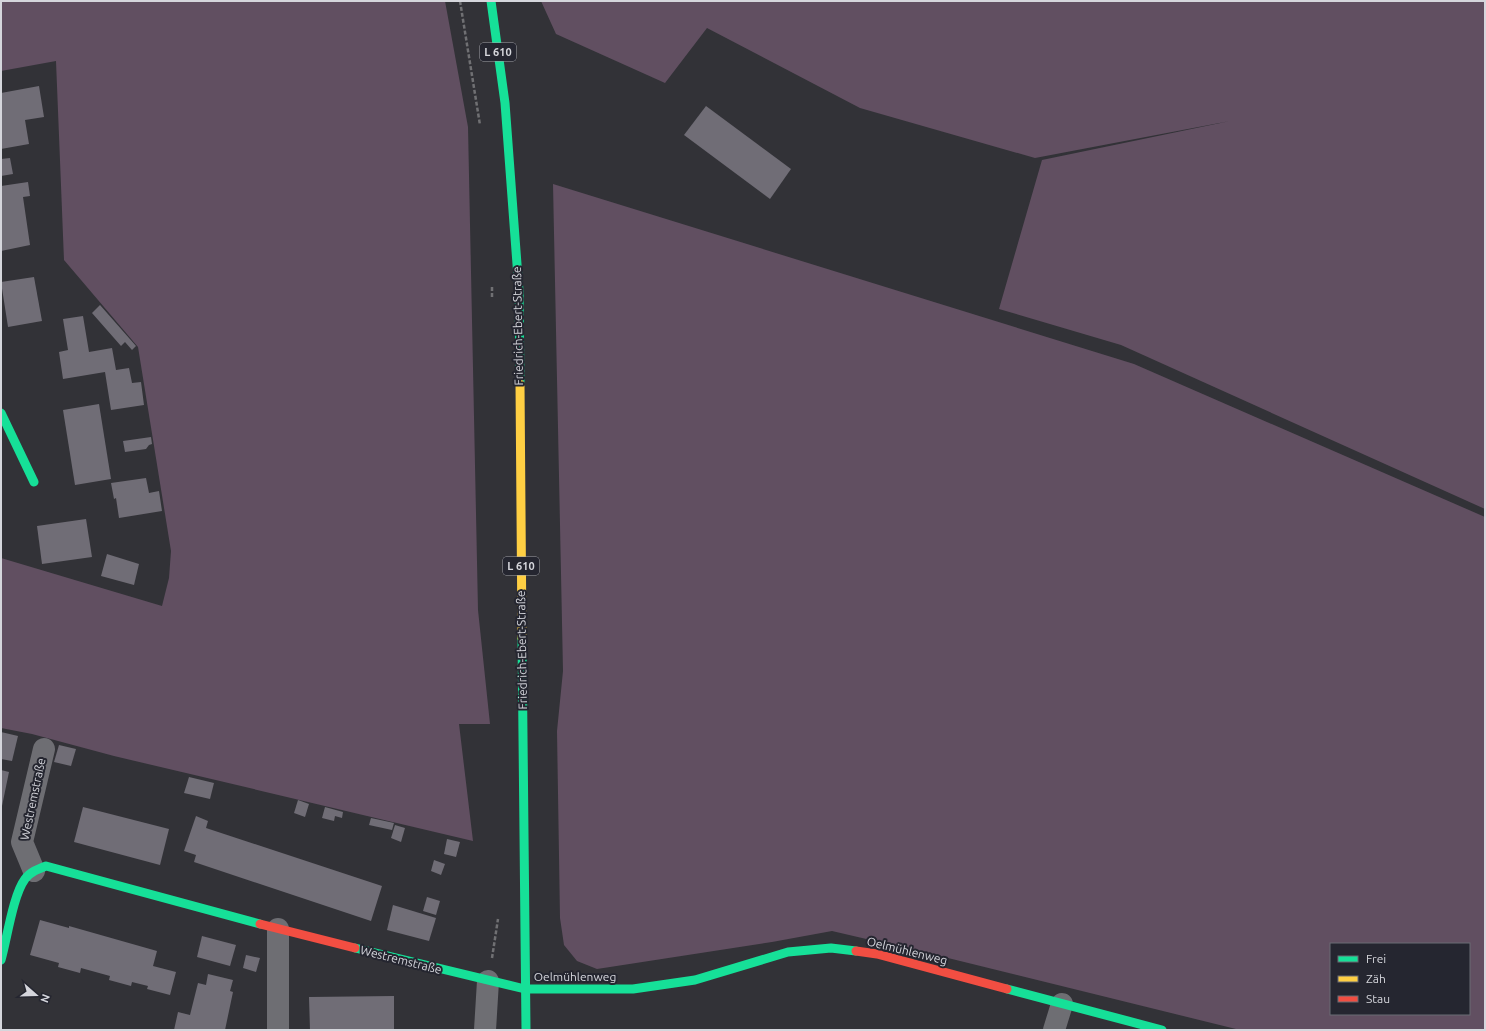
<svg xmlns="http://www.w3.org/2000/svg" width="1486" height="1031" font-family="Ubuntu,sans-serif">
<rect width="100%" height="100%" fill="#323237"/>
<!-- green -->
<g fill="#614f61" fill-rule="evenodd">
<polygon points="1,1 445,1 468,127 478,610 490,724 459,724 473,841 114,756 32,734 1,728 1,558 162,606 169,578 171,551 138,347 64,260 56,61 1,71"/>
<polygon points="541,1 1485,1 1485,509 1121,345 999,309 1042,160 1230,121 1035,158 860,108 707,28 665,83 556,34"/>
<path d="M553 184 1134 364 1485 517V1030H1240L948 958 832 931 772 942 597 969 577 961 564 945 560 918 557 731 563 671ZM1331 944H1469V1014H1331Z"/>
</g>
<!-- building -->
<g fill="#706d76">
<polygon points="39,86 44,117 25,120 29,144 1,149 1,93"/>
<polygon points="706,106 791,169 770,199 684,135"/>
<polygon points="10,158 13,174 1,176 1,159"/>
<polygon points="28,182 30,196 23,197 30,245 1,251 1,186"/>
<polygon points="34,277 42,321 8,327 1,282"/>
<polygon points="100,305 136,346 132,350 125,342 121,346 92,313"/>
<polygon points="83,316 89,352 112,348 116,370 129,368 132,383 141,382 144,405 111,410 105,372 63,379 59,352 68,350 63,319"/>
<polygon points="99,404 111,479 75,485 63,410"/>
<polygon points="151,437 152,444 149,445 146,449 125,452 123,441"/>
<polygon points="146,478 149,493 159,491 162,511 119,518 116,498 114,499 111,483"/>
<polygon points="86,519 92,557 42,564 37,526"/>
<polygon points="107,554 139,564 134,585 101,576"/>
<polygon points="1,732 18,736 12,761 1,759"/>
<polygon points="59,745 76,749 71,766 54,762"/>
<polygon points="1,770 9,772 2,806 1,806"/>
<polygon points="189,777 214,783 210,799 184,793"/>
<polygon points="298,800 309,804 305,817 294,813"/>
<polygon points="83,807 169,829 160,865 74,842"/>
<polygon points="325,807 343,812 342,818 335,816 334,821 322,818"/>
<polygon points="196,816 208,821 206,828 382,886 371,921 194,862 196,855 184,851"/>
<polygon points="371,818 394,823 392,830 369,825"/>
<polygon points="395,825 405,828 401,842 391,838"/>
<polygon points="447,839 460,842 456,857 444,854"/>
<polygon points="434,860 445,864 441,875 431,871"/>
<polygon points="427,897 440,901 436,915 423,911"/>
<polygon points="393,905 436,918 429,941 387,930"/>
<polygon points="40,920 69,928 69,926 157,951 153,966 176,972 170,995 147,989 148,986 132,982 131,986 109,980 110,976 81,968 80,973 58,967 59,963 30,955"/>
<polygon points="202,936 236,945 230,966 197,957"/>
<polygon points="246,955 260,958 256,972 243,968"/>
<polygon points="208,974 233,980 230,991 233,992 225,1030 174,1030 178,1012 190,1015 198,983 206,985"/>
<polygon points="394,996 394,1030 310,1030 309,997"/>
</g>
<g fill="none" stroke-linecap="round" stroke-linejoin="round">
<!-- path -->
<g stroke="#707073" stroke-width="2.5" stroke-dasharray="4 2" stroke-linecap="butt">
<polyline points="460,1 480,125"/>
<polyline points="492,287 492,298"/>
<polyline points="492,958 498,919"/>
</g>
<!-- street -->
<g stroke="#6e6e73" stroke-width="22">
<polyline points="34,871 22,842 44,749"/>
<polyline points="278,929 278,1030"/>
<polyline points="485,1030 488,981"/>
<polyline points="1054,1030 1062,1004"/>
</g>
<!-- fast -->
<g stroke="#16e098" stroke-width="9">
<polyline points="491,1 505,103 519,291 520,384"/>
<polyline points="1,413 34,482"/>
<polyline points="522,638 526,1030"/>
<polyline points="355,948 525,989 633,989 695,980 788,952 831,948 856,951"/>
<path d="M1 960C7 939 13 895 25 879 30 872 38 869 46 866L260 924"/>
<polyline points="1007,989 1162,1030"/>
</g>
<!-- slow -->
<polyline stroke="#ffcf43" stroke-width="9" points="520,384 522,638"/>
<!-- jam -->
<g stroke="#f24e42" stroke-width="9">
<polyline points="260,924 355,948"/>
<polyline points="856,951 877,954 1007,989"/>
</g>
</g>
<g text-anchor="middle" stroke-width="4" stroke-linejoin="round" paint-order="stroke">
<!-- shield labels -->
<g fill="#252630" stroke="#a0a1a8" stroke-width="1">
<rect x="480" y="43" width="36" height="18" rx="3"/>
<rect x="503" y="557" width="36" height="18" rx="3"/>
</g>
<g font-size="11" font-weight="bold" fill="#d5d6dc">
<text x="498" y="56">L 610</text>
<text x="521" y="570">L 610</text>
</g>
<!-- street labels -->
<g font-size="12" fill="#d5d6dc" stroke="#252630">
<text transform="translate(518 326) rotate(-91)" y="4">Friedrich-Ebert-Straße</text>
<text transform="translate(522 650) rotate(-91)" y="4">Friedrich-Ebert-Straße</text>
<text transform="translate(33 799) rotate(-78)" y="4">Westremstraße</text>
<text transform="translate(907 951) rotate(14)" y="4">Oelmühlenweg</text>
<text transform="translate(401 960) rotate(14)" y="4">Westremstraße</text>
<text x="575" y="981">Oelmühlenweg</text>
</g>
</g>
<!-- border -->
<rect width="1486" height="1031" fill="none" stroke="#d5d6dc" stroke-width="4"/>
<!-- legend -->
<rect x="1330" y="943" width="140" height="72" fill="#252630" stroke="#6b6c75"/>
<rect x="1338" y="956" width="20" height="6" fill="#16e098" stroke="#6b6c75"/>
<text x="1366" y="963" font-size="12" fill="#d5d6dc">Frei</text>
<rect x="1338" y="976" width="20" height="6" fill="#ffcf43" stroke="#6b6c75"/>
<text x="1366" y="983" font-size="12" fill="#d5d6dc">Zäh</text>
<rect x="1338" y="996" width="20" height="6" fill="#f24e42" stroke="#6b6c75"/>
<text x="1366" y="1003" font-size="12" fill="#d5d6dc">Stau</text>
<!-- north arrow -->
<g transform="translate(36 995) rotate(110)" stroke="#252630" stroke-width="3" paint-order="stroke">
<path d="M0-3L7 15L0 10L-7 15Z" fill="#d5d6dc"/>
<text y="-6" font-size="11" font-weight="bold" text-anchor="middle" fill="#d5d6dc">N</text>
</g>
</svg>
